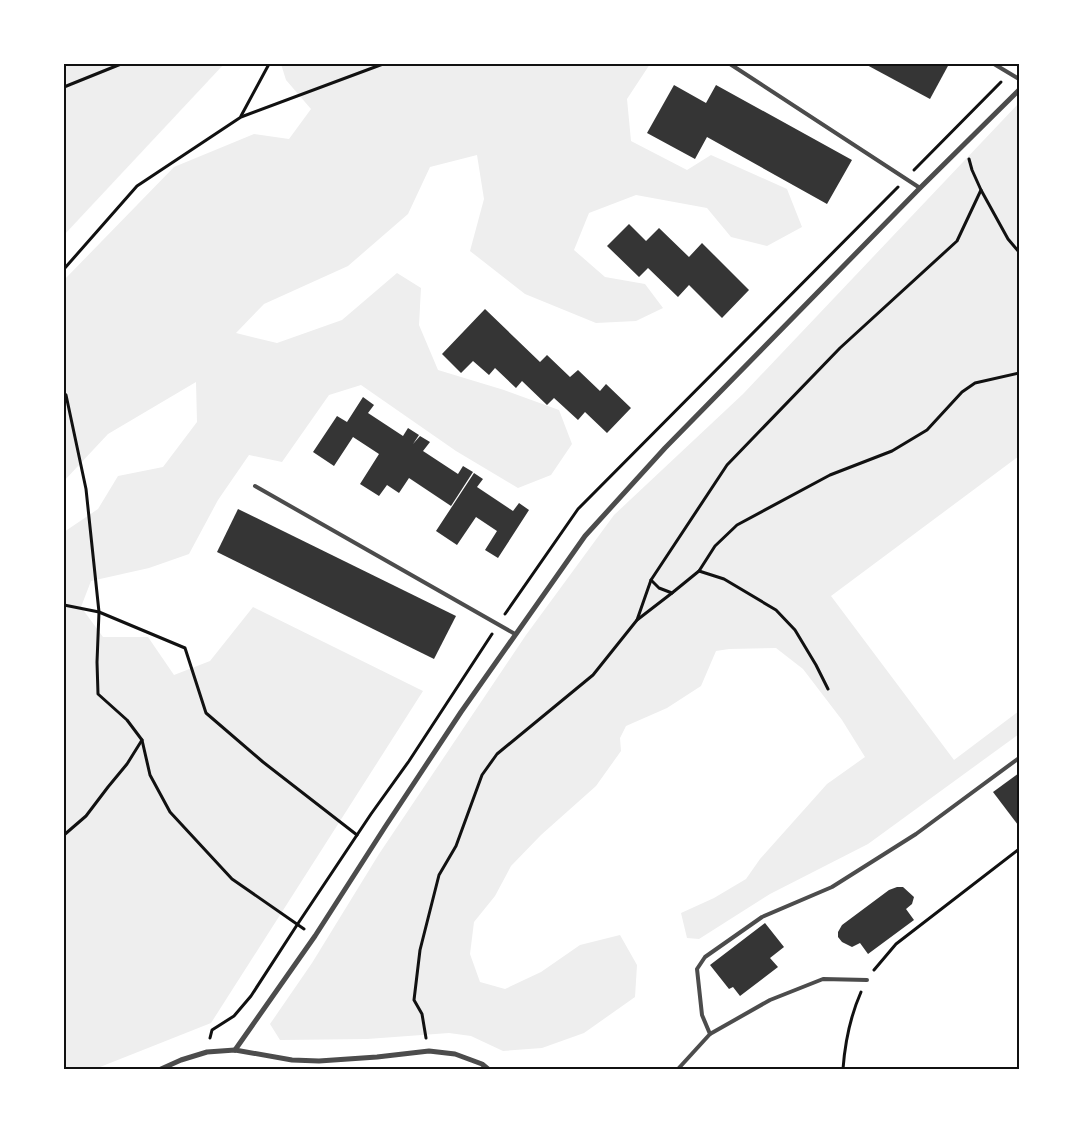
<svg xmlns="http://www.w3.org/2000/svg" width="1083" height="1133" font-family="Helvetica,sans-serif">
<rect width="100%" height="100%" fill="#fff"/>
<!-- green -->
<g fill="#eee">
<polygon points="64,64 224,64 64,235"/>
<polygon points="281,64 650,64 627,99 631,141 687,170 711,155 787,189 802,227 767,246 731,237 707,208 636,195 589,213 574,250 605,277 645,284 663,308 636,321 596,323 525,294 470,251 484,199 477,155 430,167 408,214 348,266 264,304 236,333 277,343 342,320 397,273 421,288 419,325 438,370 504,390 559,410 572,444 551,475 518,488 456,451 361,385 329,395 282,462 249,455 218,500 189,554 149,568 91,581 81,607 103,637 148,637 174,675 210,661 253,607 423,691 211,1023 95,1069 64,1069 64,532 98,509 118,476 163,467 197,422 196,382 108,434 64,481 64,280 174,167 254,134 289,139 311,109 286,80"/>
<polygon points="1019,103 1019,456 831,596 954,760 1019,711 1019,734 868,844 770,894 699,939 687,938 681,913 714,898 746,879 760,859 827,784 865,757 842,720 803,669 776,648 729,649 716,651 701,686 667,708 626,726 620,738 621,751 596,786 541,835 511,866 495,896 474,922 470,954 480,982 505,989 541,972 580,945 620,935 637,965 635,997 584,1033 542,1048 503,1051 471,1036 449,1033 367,1039 280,1040 270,1024 312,963 379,854 526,635 614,515 743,394"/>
</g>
<!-- building -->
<g fill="#353535">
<polygon points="865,64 949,64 930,99"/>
<polygon points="674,85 706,103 716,85 852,160 827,204 707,137 695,159 647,133"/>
<polygon points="629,224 646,241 659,228 689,257 702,243 749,290 722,318 689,285 678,297 648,268 639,277 607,246"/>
<polygon points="485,309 540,362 547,355 570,377 578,370 600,391 606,384 631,408 607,433 585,412 578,420 554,398 547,405 522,381 516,388 495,368 489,375 473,361 461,373 442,354"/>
<polygon points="363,397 374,405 368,413 403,436 408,428 419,435 413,444 420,436 430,442 423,451 458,474 463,466 473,472 451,506 409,478 399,493 387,485 379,496 360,484 379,454 353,437 334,466 313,452 337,416 347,422"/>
<polygon points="474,473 483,479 477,487 513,511 519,503 529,510 498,558 485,550 497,531 476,517 457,545 436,531"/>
<polygon points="238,509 456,616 434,659 217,552"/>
<polygon points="1019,773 1019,824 1018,825 993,792"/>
<polygon points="897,887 903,887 914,897 912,904 906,909 914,920 868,954 860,943 852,947 842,942 838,937 838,932 842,925 889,890"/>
<polygon points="765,923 784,947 770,958 778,967 740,996 733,987 729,989 710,965"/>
</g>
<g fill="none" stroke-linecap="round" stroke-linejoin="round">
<!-- path -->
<g stroke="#111" stroke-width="3">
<polyline points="64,87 121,64"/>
<polyline points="241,116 269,64"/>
<polyline points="914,170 1001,82"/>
<polyline points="981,190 1008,239 1019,252"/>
<polyline points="64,269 137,186 241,117 383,64"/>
<polyline points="64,393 66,395 86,489 99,612 97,662 98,694 127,720 142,740 150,775 170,812 232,879 304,929"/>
<polyline points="699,571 724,579 776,610 795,630 816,665 828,689"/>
<polyline points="651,580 659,588 672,593 699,571 715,546 737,525 830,475 892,451 927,430 962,392 975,383 1019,373"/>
<polyline points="64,605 99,612 185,648 206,713 263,762 357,835"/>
<polyline points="505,614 578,509 898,187"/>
<polyline points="637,620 651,580 727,465 840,348 957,241 981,190 972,170 969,159"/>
<polyline points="64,835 86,816 108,787 127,764 142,740"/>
<polyline points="874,970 896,944 1019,849"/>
<polyline points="210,1038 212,1030 234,1016 251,996 297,925 371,814 409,761 492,634"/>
<polyline points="426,1038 422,1014 414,1000 420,950 439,875 456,846 482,775 497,754 593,675 637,620 672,593"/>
<path d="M843 1069C845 1042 850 1017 861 992"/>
</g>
<!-- service -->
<g stroke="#4c4c4c" stroke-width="4">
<polyline points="730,64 920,188"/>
<polyline points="994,64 1019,79"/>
<polyline points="255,486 515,634"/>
<polyline points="710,1034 770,1000 823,979 867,980"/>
<polyline points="678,1069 710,1034 702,1015 697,969 705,957 762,917 832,887 916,834 1019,758"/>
</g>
<!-- minor -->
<g stroke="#4c4c4c" stroke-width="5">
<polyline points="235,1050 315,936 385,827 461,712 585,536 665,448 920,188 1019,90"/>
<polyline points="161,1069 181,1060 207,1052 235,1050 292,1060 319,1061 377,1057 429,1051 455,1054 482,1064 488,1069"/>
</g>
</g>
<!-- border -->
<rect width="1083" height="1133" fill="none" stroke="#ffffff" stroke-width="130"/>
<rect x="65" y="65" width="953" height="1003" fill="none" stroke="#111" stroke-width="2"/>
</svg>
